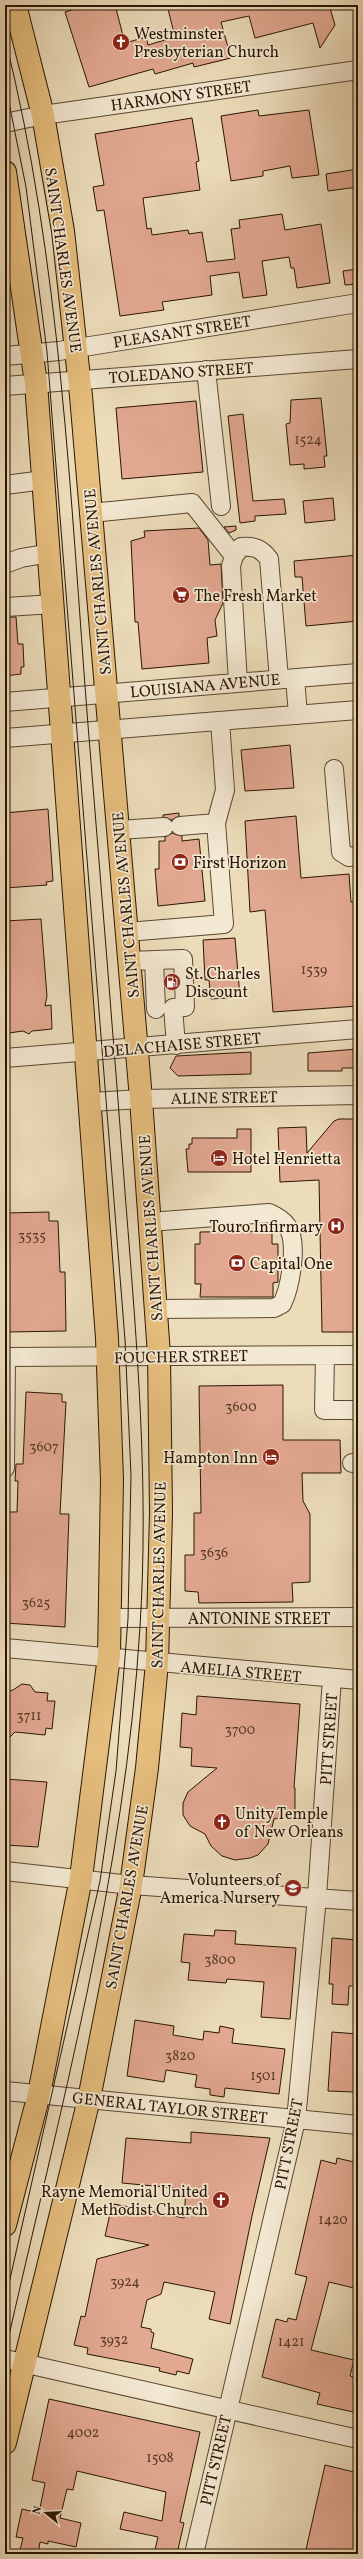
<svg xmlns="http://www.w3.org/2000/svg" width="363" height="2559" viewBox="0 0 363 2559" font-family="Vollkorn,serif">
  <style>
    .building { fill: #e2a890; stroke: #291503 }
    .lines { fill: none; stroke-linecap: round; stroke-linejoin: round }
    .minor-casing { stroke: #5a4731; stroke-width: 20 }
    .major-casing { stroke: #291503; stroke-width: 24 }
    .minor { stroke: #f3e8d2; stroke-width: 18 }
    .major { stroke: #e6be7d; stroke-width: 22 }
    .tram { stroke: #291503; stroke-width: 1 }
    .labels { text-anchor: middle; stroke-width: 3.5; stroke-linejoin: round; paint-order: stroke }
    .number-label { font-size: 14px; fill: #573a26 }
    .poi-label { font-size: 16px; fill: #291503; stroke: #f3e8d2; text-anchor: start }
    .street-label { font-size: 16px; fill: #291503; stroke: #f3e8d2 }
  </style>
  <rect width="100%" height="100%" fill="#ecdcba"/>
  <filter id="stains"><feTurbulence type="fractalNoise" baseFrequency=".005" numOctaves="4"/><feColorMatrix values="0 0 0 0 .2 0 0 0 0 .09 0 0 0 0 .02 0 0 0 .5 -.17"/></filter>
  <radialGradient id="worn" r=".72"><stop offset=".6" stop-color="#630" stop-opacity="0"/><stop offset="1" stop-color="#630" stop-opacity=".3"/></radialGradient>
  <path class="building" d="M88,5H115L125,43L146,37L148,45L175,37L167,5H329L335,25L320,48L313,23L255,38L249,16L221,22L231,58L194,67L193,63L155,74L153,69L89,87L65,12Z
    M258,110L259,116L309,110L319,175L292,178L290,166L263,171V176L231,181L221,116Z
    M192,118L199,161L196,162L200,190L143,198L147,229L151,228L152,235L188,230L189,234L202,232L207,262L235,259L231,229L240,228L239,220L282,214L285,230L321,224L330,283L297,288L294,268H291L289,257L262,261L267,295L243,298L239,272L210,276L212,295L162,302L164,310L120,316L104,210L97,211L93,187L104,185L95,134Z
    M358,169V187L328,191L326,174Z
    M358,269V284L345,285L343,271Z
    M321,398L327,456H324L325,467L304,469V464L290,465L286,424L290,423L291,400Z
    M196,401L203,472L122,479L116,408Z
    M243,414L253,501L284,499L286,514L255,516V521L240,523L228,416Z
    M333,498L335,520L305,523L303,501Z
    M236,526V530L229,533L224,527Z
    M199,528L208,540L210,565L221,564L223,603L215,620L217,636L207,638L209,663L142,669L138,622H135L131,541L145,537L144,531Z
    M358,555V621L306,626L302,577H295L294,561Z
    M5,617H16L18,644H23L24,667H21V674L5,676Z
    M290,745L294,788L245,791L241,750Z
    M48,809L53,881L46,882L47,885L5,888V813Z
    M179,813V816L172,820L163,817V815Z
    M296,816L301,878L349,874L351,902H356L358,933V1006L273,1012L265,910L250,912L245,821Z
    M172,833L182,836V841L199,839L205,901L158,906L155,869H159V841H165V837Z
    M41,919L47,996L45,1006L51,1005L52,1029L32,1031L29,1034L23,1031L9,1033L8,1019L5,1020V921Z
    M235,938L240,997L211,999L209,980H205L203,940Z
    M358,1049V1068H342V1071H308V1053Z
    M251,1052V1074L178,1076L170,1068L176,1056Z
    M339,1119H358V1332H322L319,1180L280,1182L278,1128L306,1127L307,1153L334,1121Z
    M237,1129H251V1172H188L186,1149H189V1144H192V1138H237Z
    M49,1212V1221H58L60,1272H65L66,1331L7,1332L5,1213Z
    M272,1231V1244H278V1282L273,1283V1297H200L201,1284H195V1244H200V1232Z
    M283,1385V1440H340L341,1473H302L303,1501L310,1514V1582L292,1583L293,1602L199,1603L198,1592L185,1591V1555H194V1513H201L199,1386Z
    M26,1392L62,1394V1402H66L60,1514H69L65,1627L5,1623V1512H17L18,1481H15L16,1464H23Z
    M22,1684L30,1685L35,1692L48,1693L47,1701H55L52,1729L46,1728L45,1735L15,1732L5,1742V1692L13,1690Z
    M197,1696L300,1704L294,1788H295V1814L274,1819L268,1844L258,1855L250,1858L235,1860L222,1856L211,1846L205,1834L190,1826L183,1815V1803L188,1792L217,1768L191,1766L192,1748L180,1747L182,1713L196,1715Z
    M5,1779L47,1782L38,1847L5,1845Z
    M215,1930L236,1931L235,1944L296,1948L290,2019L261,2017L264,1982L227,1979L226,1983L188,1980L190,1963L181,1962L184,1934L214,1936Z
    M332,1938L357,1940L358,1986H349L348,2005L332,2004L333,1984H329Z
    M135,2020L174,2026L173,2035L203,2040L204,2031L219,2033L220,2026L234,2029L232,2043L285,2049L279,2094L225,2088L224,2097L210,2095V2089L195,2087L197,2075L166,2070L164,2082L127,2076Z
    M332,2032L358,2034V2088H354V2092L328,2091Z
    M191,2132L270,2138L252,2216L230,2324L209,2319L215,2292L164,2282L161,2294L147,2300L141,2327L151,2329V2332L154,2333L151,2348L193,2359L189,2374L177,2371L176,2375L159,2371L160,2368L87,2354L88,2348L74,2345L81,2316L85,2317L97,2259L149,2245L105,2236L111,2209L113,2210L114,2204L184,2218L186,2189L122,2183L126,2138L191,2143Z
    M337,2158L358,2163V2289L329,2282L311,2350L354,2360L350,2376L358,2378V2413L317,2404L320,2393L262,2377L276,2319L287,2322L288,2318L296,2320L307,2277L295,2274L321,2160L336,2164Z
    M49,2399L200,2432L180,2522L184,2523L177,2554H154L158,2537L120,2529L124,2512L162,2521L166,2492L77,2471L73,2490L67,2489L60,2518L81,2523L76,2547L48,2541V2544L40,2542L38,2554H19L23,2538L16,2537L22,2509L39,2513L45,2483L32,2480Z
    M325,2465L358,2473V2554H305Z"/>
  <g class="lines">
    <defs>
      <path id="minor" d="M5,123L43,115L358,70
        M5,356L59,351L358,303
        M206,370L221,506
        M5,386L358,359
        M5,485L44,480
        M91,513L192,503L234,556
        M5,564L21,558L50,553
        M6,607L54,604
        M295,678L298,715
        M238,682L231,566L234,556L241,547C254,546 261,548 269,559L279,679
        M5,702L358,673
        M5,738L358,710
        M334,769L341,852L349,857L358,856
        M216,823L225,790L220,721
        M119,830L164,827
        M127,932L224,924L216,823L180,826
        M154,960L156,1009
        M129,961L183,959L185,1007L173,1008L176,1045
        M5,1058L358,1029
        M91,1102L141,1099L358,1095
        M149,1222L269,1213C276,1216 283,1220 287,1226C299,1242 290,1288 282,1304L274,1308L155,1309
        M325,1355L324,1410H358
        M5,1357L358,1355
        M352,1463H358
        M5,1468L6,1357
        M111,1618L358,1617
        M5,1648L358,1680
        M5,1871L131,1885L358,1901
        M5,2091L358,2125
        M5,2359L358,2439
        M194,2554L296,2120L317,1897L332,1678"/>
      <path id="major" d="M5,172L36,383L107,1338L112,1480L109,1656L81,1878L39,2094L5,2225
        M5,2443L89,2099L131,1885L147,1768L157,1663L161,1513L159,1355L141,1099L81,396L63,231L43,115L15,5"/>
    </defs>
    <use href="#minor" class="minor-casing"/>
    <use href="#major" class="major-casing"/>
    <use href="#minor" class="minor"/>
    <use href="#major" class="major"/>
    <path class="tram" d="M5,38C61,263 70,495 88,725C101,885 114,1045 126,1205C137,1345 149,1486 140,1627C125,1873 59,2113 5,2353
      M5,83L26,187L47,352L125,1340L131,1475L128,1619L116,1771L100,1881L5,2301"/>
  </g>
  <defs>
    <symbol id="church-disc" viewBox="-11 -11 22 22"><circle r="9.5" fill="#8f2418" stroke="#f3e8d2"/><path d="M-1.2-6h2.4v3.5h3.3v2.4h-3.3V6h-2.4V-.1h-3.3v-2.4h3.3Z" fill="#fff"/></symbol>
    <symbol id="supermarket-disc" viewBox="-11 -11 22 22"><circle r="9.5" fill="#8f2418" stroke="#f3e8d2"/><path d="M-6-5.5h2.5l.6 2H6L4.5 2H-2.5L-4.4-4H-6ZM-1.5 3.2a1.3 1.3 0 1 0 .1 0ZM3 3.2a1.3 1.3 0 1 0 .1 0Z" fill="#fff"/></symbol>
    <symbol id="bank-disc" viewBox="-11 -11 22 22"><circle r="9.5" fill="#8f2418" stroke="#f3e8d2"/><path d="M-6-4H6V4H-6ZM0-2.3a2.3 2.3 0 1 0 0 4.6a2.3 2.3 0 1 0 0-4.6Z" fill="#fff"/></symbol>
    <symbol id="fuel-disc" viewBox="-11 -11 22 22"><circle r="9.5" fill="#8f2418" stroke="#f3e8d2"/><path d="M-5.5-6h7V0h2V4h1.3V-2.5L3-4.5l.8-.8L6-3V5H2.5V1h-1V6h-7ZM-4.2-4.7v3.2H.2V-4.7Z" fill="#fff"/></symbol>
    <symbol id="hotel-disc" viewBox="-11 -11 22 22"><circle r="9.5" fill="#8f2418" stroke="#f3e8d2"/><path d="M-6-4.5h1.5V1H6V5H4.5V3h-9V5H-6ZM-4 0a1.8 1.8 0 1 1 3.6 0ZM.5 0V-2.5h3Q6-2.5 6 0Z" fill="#fff"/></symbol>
    <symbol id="hospital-disc" viewBox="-11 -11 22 22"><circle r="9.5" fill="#8f2418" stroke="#f3e8d2"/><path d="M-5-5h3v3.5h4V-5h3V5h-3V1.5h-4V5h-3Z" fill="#fff"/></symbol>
    <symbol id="school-disc" viewBox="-11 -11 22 22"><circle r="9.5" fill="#8f2418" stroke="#f3e8d2"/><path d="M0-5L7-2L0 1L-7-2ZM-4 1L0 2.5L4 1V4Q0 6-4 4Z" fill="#fff"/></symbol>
  </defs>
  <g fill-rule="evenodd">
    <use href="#church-disc" x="111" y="32" width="20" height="20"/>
    <use href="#supermarket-disc" x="171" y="585" width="20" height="20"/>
    <use href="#bank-disc" x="170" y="852" width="20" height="20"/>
    <use href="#fuel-disc" x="162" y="972" width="20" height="20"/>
    <use href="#hotel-disc" x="209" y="1148" width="20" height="20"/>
    <use href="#hospital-disc" x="326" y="1216" width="20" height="20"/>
    <use href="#bank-disc" x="227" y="1253" width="20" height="20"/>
    <use href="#hotel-disc" x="261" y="1447" width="20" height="20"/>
    <use href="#church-disc" x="212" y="1812" width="20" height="20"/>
    <use href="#school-disc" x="283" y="1878" width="20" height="20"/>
    <use href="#church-disc" x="211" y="2190" width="20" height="20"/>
  </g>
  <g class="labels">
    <g class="number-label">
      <text x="308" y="444">1524</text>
      <text x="314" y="974">1539</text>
      <text x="32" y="1240">3535</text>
      <text x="241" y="1411">3600</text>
      <text x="44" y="1451">3607</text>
      <text x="214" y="1557">3636</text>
      <text x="36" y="1607">3625</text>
      <text x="29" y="1720">3711</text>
      <text x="240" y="1734">3700</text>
      <text x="220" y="1964">3800</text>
      <text x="180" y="2060">3820</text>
      <text x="263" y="2080">1501</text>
      <text x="333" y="2224">1420</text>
      <text x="125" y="2286">3924</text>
      <text x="114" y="2344">3932</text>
      <text x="291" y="2346">1421</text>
      <text x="83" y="2437">4002</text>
      <text x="160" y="2462">1508</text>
    </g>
    <g class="poi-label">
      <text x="134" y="39">Westminster<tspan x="134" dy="18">Presbyterian Church</tspan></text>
      <text x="194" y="601">The Fresh Market</text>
      <text x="193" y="868">First Horizon</text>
      <text x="185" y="979">St. Charles<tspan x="185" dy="18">Discount</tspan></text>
      <text x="232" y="1164">Hotel Henrietta</text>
      <text x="323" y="1232" text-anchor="end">Touro Infirmary</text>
      <text x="250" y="1269">Capital One</text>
      <text x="258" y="1463" text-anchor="end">Hampton Inn</text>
      <text x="235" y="1819">Unity Temple<tspan x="235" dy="18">of New Orleans</tspan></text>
      <text x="280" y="1885" text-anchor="end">Volunteers of<tspan x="280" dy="18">America Nursery</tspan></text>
      <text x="208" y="2197" text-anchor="end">Rayne Memorial United<tspan x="208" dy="18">Methodist Church</tspan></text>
    </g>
    <g class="street-label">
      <text transform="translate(181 95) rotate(-8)" y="6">HARMONY STREET</text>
      <text transform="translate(64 260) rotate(82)" y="6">SAINT CHARLES AVENUE</text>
      <text transform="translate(182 331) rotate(-9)" y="6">PLEASANT STREET</text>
      <text transform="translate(181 372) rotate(-4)" y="6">TOLEDANO STREET</text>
      <text transform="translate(97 582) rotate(-95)" y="6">SAINT CHARLES AVENUE</text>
      <text transform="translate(205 685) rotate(-5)" y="6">LOUISIANA AVENUE</text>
      <text transform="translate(125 905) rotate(-95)" y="6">SAINT CHARLES AVENUE</text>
      <text transform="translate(182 1044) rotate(-5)" y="6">DELACHAISE STREET</text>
      <text transform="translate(224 1097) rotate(-1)" y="6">ALINE STREET</text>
      <text transform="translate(150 1228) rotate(-94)" y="6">SAINT CHARLES AVENUE</text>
      <text transform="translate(181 1356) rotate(-1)" y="6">FOUCHER STREET</text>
      <text transform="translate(158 1575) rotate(-89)" y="6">SAINT CHARLES AVENUE</text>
      <text x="259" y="1624">ANTONINE STREET</text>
      <text transform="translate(241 1671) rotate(5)" y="6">AMELIA STREET</text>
      <text transform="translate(328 1739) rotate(-86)" y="6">PITT STREET</text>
      <text transform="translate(126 1897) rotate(-80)" y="6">SAINT CHARLES AVENUE</text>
      <text transform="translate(170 2107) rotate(6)" y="6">GENERAL TAYLOR STREET</text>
      <text transform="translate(288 2144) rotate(-79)" y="6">PITT STREET</text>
      <text transform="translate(215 2460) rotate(-77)" y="6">PITT STREET</text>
    </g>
  </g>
  <rect width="363" height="2559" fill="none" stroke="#ecdcba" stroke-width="20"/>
  <rect x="6" y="6" width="351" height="2547" fill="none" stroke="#291503" stroke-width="2"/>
  <rect x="10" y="10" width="343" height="2539" fill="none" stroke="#291503"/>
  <g transform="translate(46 2513) rotate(288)" stroke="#f3e8d2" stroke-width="3" paint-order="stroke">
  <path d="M0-3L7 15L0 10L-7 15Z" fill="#291503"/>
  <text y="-6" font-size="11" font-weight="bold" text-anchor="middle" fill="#291503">N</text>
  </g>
  <rect width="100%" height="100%" filter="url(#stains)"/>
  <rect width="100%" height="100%" fill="url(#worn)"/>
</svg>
